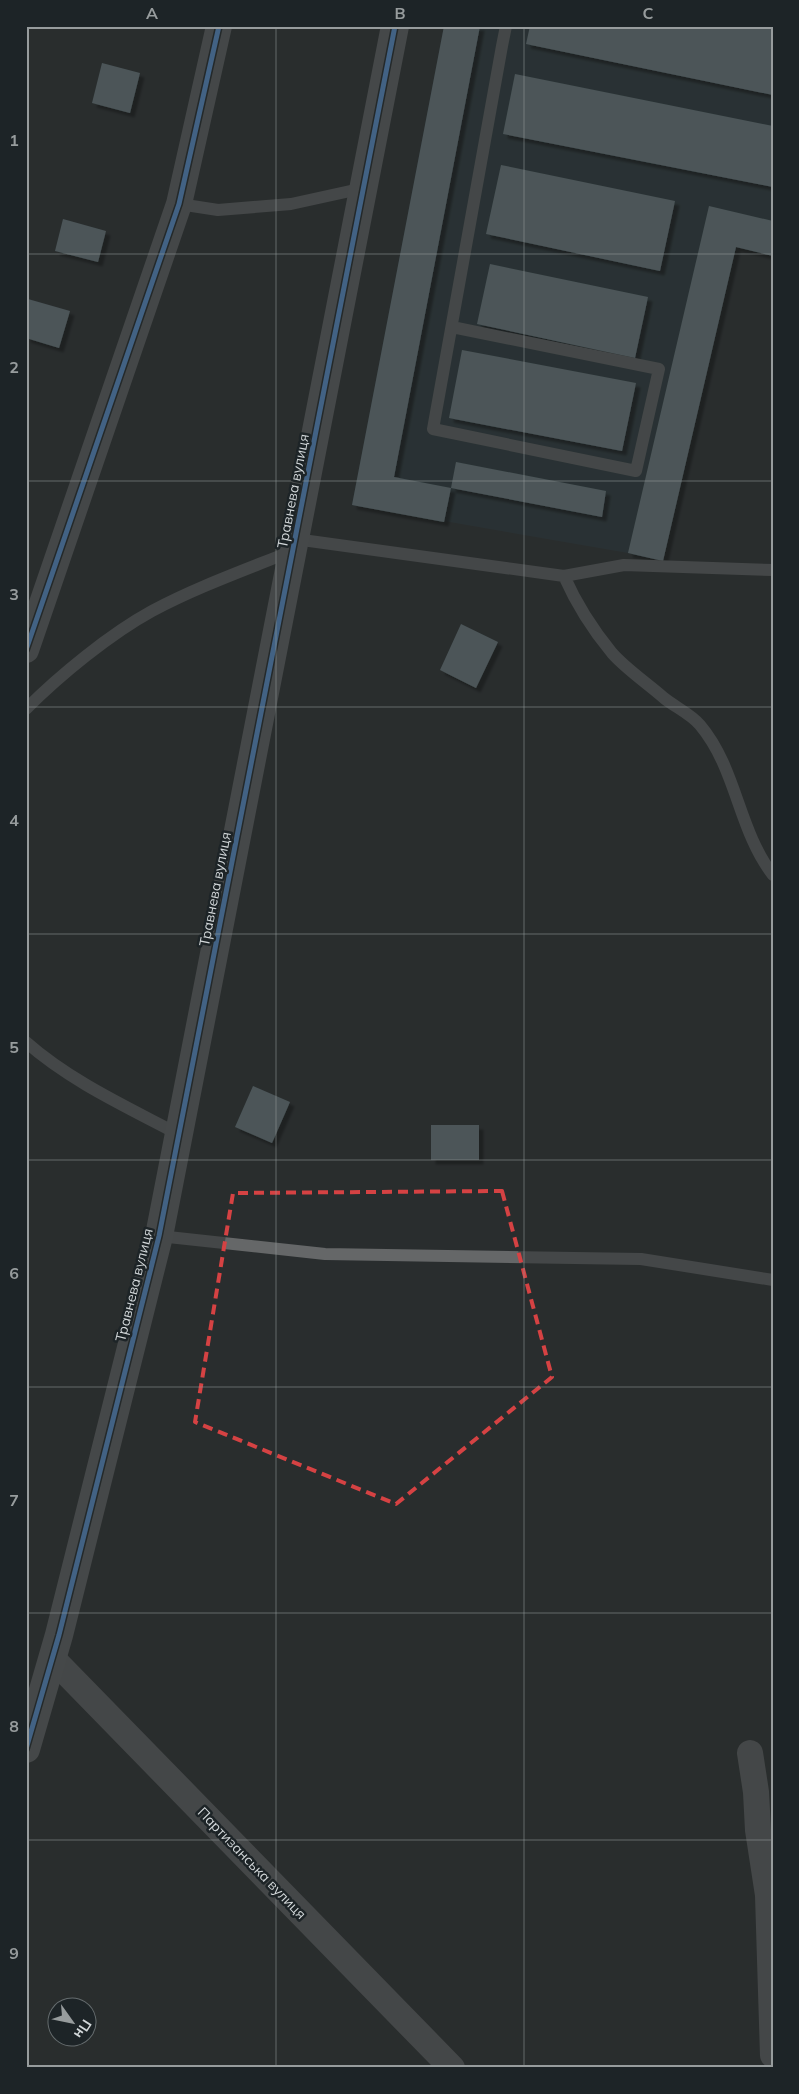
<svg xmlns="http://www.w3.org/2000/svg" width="799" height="2094" viewBox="0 0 799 2094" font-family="Mulish,sans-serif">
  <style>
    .built { fill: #29373c }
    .building { fill: #74868c; filter: url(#shadow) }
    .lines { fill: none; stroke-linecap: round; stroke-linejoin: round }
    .lane { stroke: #656768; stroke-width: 12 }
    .street { stroke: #656768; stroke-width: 26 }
    .secondary { stroke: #67696a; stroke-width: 28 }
    .cycleway-casing { stroke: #1d2427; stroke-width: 8 }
    .cycleway { stroke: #60a3ed; stroke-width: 5 }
    .marked { fill: none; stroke: #d54243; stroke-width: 4; stroke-dasharray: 10 6; stroke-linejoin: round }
    .grid { fill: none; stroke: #979c9d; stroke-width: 1; stroke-opacity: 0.55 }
    .labels { text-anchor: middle; stroke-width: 5; stroke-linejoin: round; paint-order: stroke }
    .street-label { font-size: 14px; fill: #d2d7d9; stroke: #1d2427 }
    .neatline { fill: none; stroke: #979c9d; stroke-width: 2 }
    .grid-label { font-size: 16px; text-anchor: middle; font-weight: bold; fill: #979c9d }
  </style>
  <defs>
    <filter id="shadow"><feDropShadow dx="4.5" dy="4.5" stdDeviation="1" flood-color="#0009"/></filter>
  </defs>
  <rect width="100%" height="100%" fill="#292d2e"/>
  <path class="built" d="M444,26H773V256L736,247L663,561L628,553L352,505Z"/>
  <path class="building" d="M444,26H480L394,477L451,488L456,462L606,491L602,517L451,488L444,522L352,505Z
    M530,26H764L773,28V95L526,44Z
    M102,63L140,73L130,113L92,103Z
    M515,74L773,126V187L503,134Z
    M501,165L675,201L660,271L486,234Z
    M709,206L773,221V256L736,247L663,561L628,553Z
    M63,219L106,231L98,262L55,251Z
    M490,264L648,297L635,358L477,324Z
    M28,299L70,311L59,348L26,338Z
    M462,350L636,383L622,451L449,418Z
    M461,624L498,642L476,688L440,670Z
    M253,1086L290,1102L272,1143L235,1127Z
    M431,1125H479V1160H431Z"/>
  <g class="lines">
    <path class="lane" d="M179,204L218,210L291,204L364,188
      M452,327L659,369L636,471L433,429L502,46L506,26
      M295,539L564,576L624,565L773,570
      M564,576C576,603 593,630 612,653C626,669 647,683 664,698C675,707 691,714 700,725C737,769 738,830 773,875
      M26,709C60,675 110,634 152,611C197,587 245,570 292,551
      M26,1042C70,1081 127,1107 178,1134
      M159,1236L325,1254L641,1259L773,1280"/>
    <path class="street" d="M26,650L179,204L219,26
      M52,1658L452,2068
      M750,1753L756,1792L758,1830L768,1895L773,2055"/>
    <path class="secondary" d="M26,1749L59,1635L159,1236L395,26"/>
    <defs>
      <path id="cycleway" d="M26,650L179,204L219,26
        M26,1749L59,1635L159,1236L395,26"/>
    </defs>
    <use href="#cycleway" class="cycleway-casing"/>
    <use href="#cycleway" class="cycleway"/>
  </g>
  <path d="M0 0H799V2094H0ZM502,1191L552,1377L396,1504L195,1422L233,1193Z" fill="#292d2e" fill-opacity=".55" fill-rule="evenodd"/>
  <path class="marked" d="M502,1191L552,1377L396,1504L195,1422L233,1193Z"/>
  <path class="grid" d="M276,26V2068M524,26V2068M26,254H773M26,481H773M26,707H773M26,934H773M26,1160H773M26,1387H773M26,1613H773M26,1840H773"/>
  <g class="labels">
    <g class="street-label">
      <text transform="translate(293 491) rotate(-79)" y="5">Травнева вулиця</text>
      <text transform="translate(215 889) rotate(-79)" y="5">Травнева вулиця</text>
      <text transform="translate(134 1285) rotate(-76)" y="5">Травнева вулиця</text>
      <text transform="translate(252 1863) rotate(46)" y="5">Партизанська вулиця</text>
    </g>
  </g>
  <rect width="799" height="2094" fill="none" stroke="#1d2427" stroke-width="55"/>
  <g transform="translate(72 2022) rotate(123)"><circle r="24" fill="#1d2427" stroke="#656c6e"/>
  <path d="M0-4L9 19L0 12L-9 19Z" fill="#979c9d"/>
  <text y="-8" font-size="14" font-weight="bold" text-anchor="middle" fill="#d2d7d9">Пн</text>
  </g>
  <rect x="28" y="28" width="744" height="2038" class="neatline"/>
  <g class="grid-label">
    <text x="152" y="19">A</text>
    <text x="400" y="19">B</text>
    <text x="648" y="19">C</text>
    <text x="14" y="146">1</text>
    <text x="14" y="373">2</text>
    <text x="14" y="600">3</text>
    <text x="14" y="826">4</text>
    <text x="14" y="1053">5</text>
    <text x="14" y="1279">6</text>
    <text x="14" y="1506">7</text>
    <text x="14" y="1732">8</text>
    <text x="14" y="1959">9</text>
  </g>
</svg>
